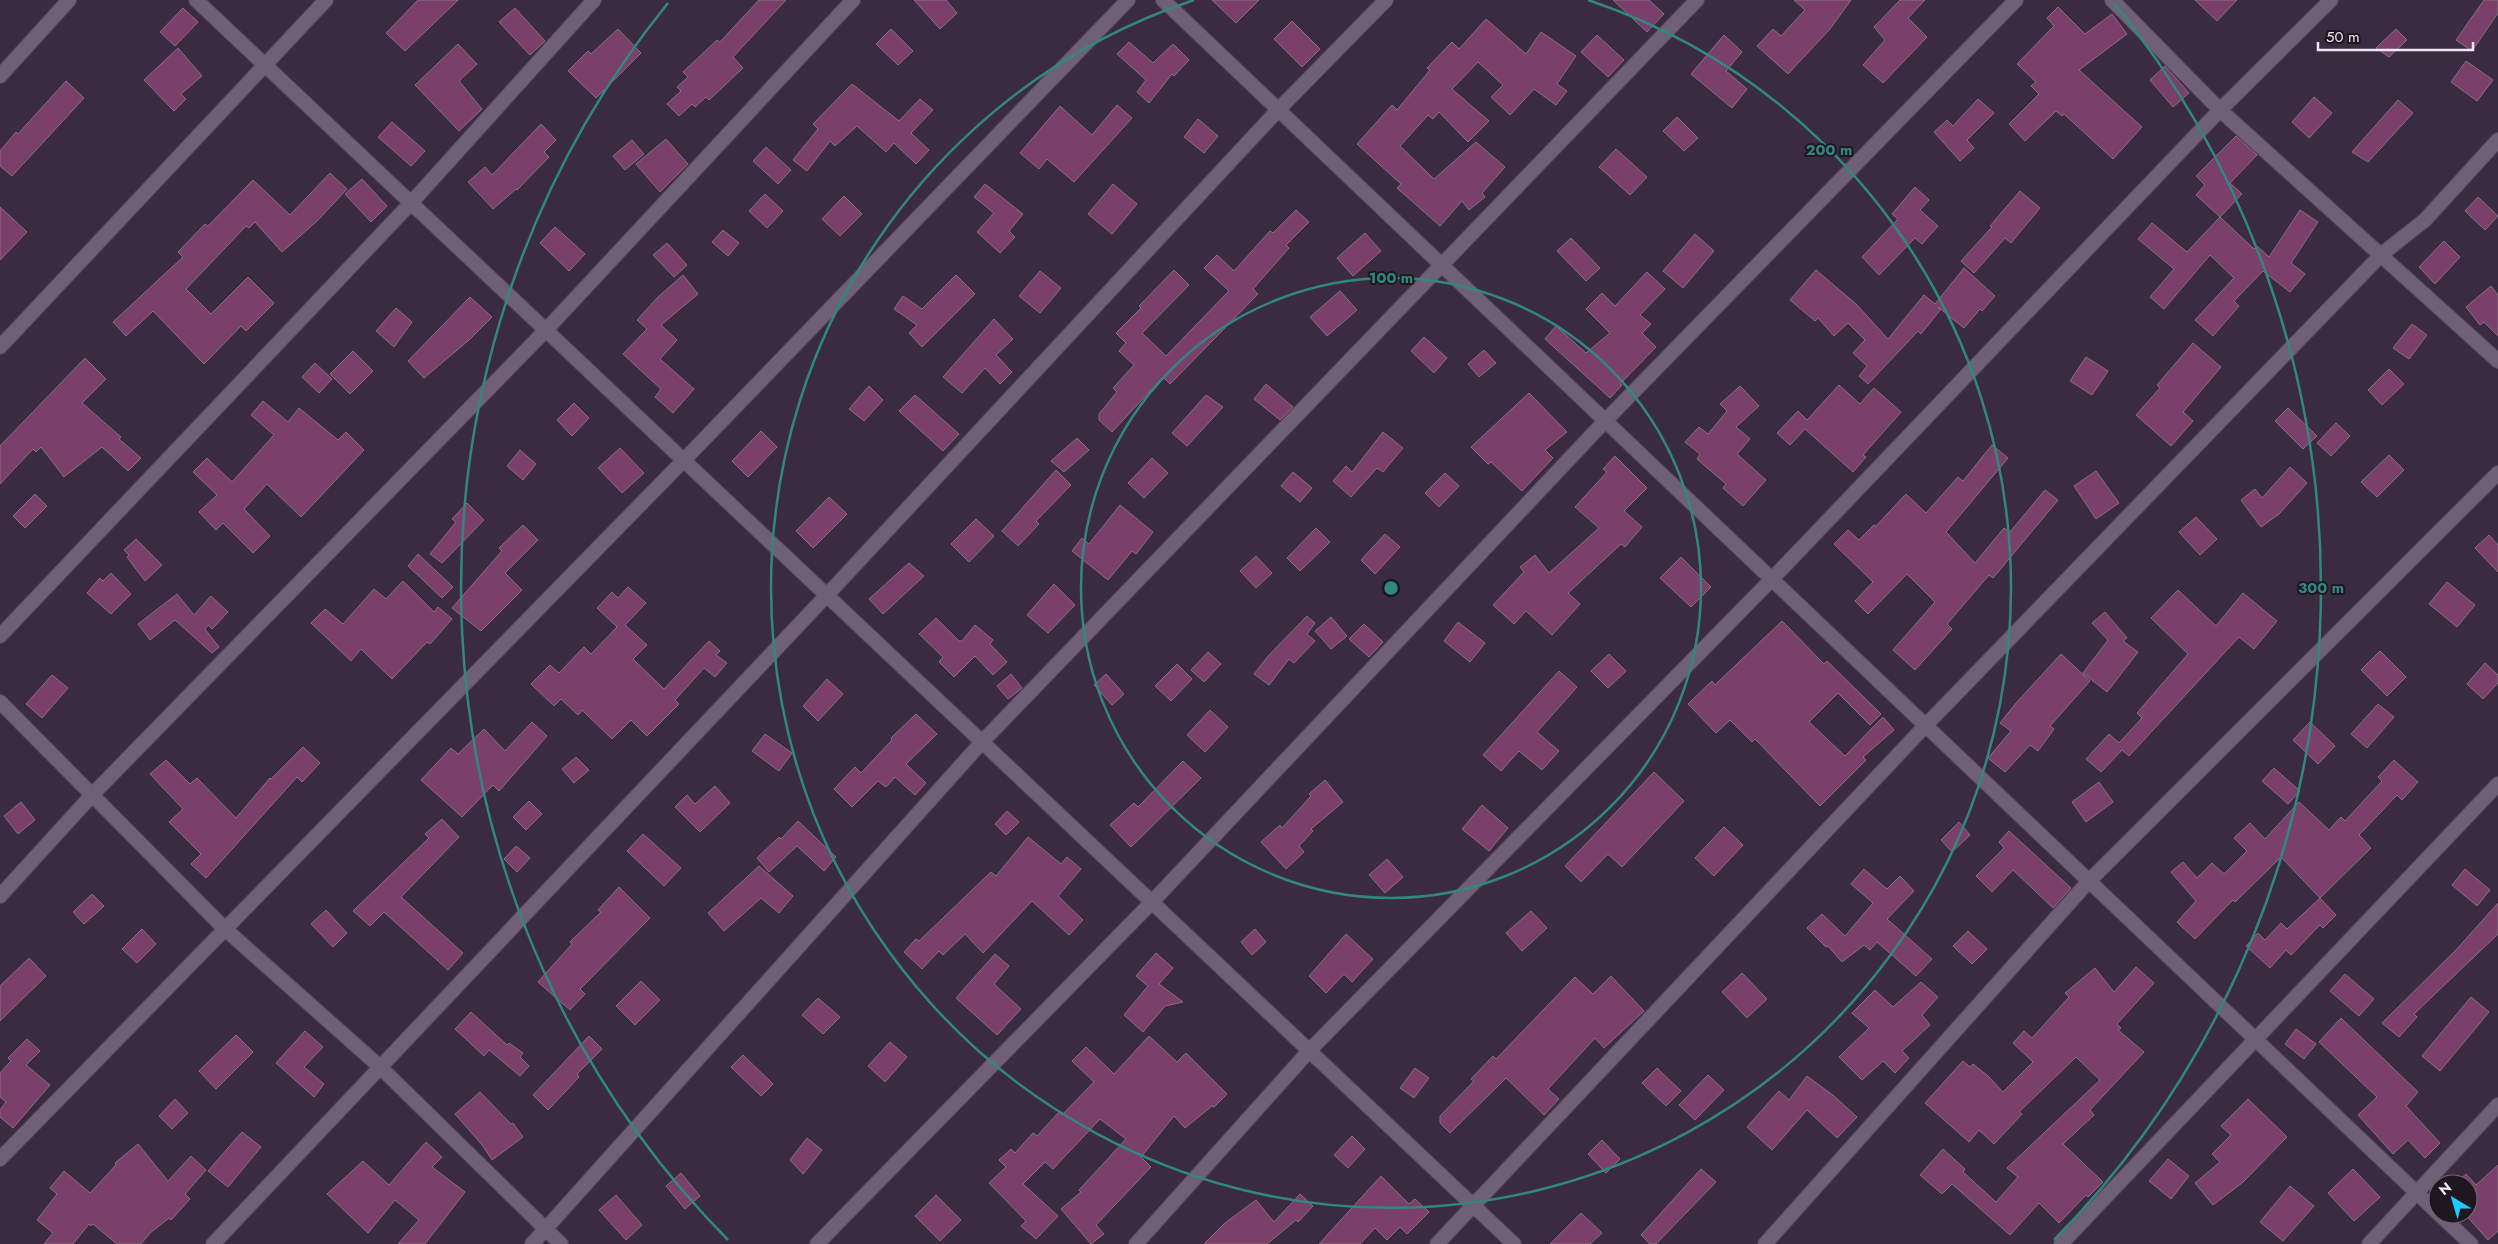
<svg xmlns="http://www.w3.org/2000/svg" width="2498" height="1244" viewBox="0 0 2498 1244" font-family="Jost,sans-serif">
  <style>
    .building { fill: #7a3f6a; stroke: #8a7081 }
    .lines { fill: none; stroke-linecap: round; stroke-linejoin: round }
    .minor-casing { stroke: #534657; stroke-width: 16 }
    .tertiary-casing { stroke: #534657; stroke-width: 16 }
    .minor { stroke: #706077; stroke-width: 14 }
    .tertiary { stroke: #706077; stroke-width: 14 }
    .ring { fill: none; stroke: #318782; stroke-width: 2.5 }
    .centre { fill: #318782; stroke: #1e1720; stroke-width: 2.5 }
    .ring-label { font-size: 15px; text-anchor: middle; font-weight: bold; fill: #318782; stroke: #1e1720; stroke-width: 4; stroke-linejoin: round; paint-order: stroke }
  </style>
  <rect width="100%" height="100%" fill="#3a2b40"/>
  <path class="building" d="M418,0H458L405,51L386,33Z
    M759,0H786L733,57L743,68L709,100L706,97L695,107L692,104L679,116L667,104L681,91L677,87L688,77L683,72L717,40L720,42Z
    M914,0H946L957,13L940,29Z
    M1212,0H1259L1236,23Z
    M1613,0H1649L1664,14L1647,32Z
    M1794,0H1851L1830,29L1788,74L1757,46L1773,29L1781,36L1805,10Z
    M1900,0H1925L1908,18L1927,37L1883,83L1863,65L1885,40L1874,27Z
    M2195,0H2237L2217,21Z
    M2484,0H2498V13L2472,51L2456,40Z
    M2058,7L2085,34L2112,14L2127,34L2079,70L2142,127L2113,159L2064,114L2062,116L2056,111L2025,141L2009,124L2039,94L2031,86L2036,82L2017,64L2054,26L2047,18Z
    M183,8L198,22L175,46L160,32Z
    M515,8L545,41L530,55L499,22Z
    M1486,19L1526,54L1541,32L1576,56L1557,84L1567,91L1556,105L1534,89L1510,115L1491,97L1503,85L1478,62L1452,89L1489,121L1468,142L1439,112L1433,119L1428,115L1400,146L1434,179L1476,142L1505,167L1482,193L1485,197L1469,210L1462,201L1440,226L1397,188L1401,184L1357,144L1392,105L1397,110L1430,70L1427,68L1452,42L1459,49Z
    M1292,21L1320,49L1302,67L1274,39Z
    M618,29L641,53L596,98L568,71L588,51L591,54Z
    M891,29L913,51L898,65L876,44Z
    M2396,29L2407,40L2389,57L2376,48Z
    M1597,35L1624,60L1608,77L1581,52Z
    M1724,35L1742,52L1726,71L1747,89L1732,108L1691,74Z
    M1129,42L1153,63L1173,44L1189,60L1174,76L1172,74L1149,103L1137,92L1146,80L1117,54Z
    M458,44L477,64L459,81L482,109L459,131L415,85Z
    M178,48L202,76L181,94L186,99L174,111L144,80Z
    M2466,61L2493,80L2477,101L2451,82Z
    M2165,66L2189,93L2173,107L2150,80Z
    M66,81L84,98L12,176L0,166V151L16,132L18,134Z
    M852,84L899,121L920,99L933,110L911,133L929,150L916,164L894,143L886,152L857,126L835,146L830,141L807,171L793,160L818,129L813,124Z
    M2314,97L2332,113L2309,138L2292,122Z
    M1978,99L1994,113L1967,140L1974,148L1960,161L1934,132L1947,120L1953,126Z
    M2398,100L2413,113L2368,162L2352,152Z
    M1117,105L1132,118L1074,182L1047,159L1039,169L1020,153L1060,106L1092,135Z
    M1677,117L1698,138L1684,151L1663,131Z
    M1198,119L1218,136L1204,153L1184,137Z
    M392,122L425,151L411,166L378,137Z
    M541,124L556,140L544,152L549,157L517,190L516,189L493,209L468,182L485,167L492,175Z
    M2236,136L2257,155L2230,183L2242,194L2220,217L2196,195L2205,185L2196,176Z
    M666,139L688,164L660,192L636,164Z
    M632,140L644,154L625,170L613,156Z
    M766,147L791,170L778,184L753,161Z
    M1616,149L1647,177L1630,195L1599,167Z
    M330,173L347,189L317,221L282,252L255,222L249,228L246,226L186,289L211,314L248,277L274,303L246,331L241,326L204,364L153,311L126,336L113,322L183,257L178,252L205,224L208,226L253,180L290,215Z
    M362,179L387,206L371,222L345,194Z
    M985,184L1023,214L1009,231L1015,237L1000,253L977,232L994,213L974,197Z
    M1113,184L1137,204L1112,234L1088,214Z
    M1915,187L1929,200L1920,210L1938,226L1922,244L1915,238L1879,275L1862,257L1898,219L1892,214Z
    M2020,191L2040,208L2011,243L2005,238L1974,273L1961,261L1992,227L1990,226Z
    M765,194L783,211L767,228L749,211Z
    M844,196L862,214L840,236L822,219Z
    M2478,197L2498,216L2485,230L2465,211Z
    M0,207L27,232L0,260Z
    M1296,210L1309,222L1286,245L1289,248L1253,289L1258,294L1170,384L1163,377L1112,432L1099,420V414L1117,392L1113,388L1134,365L1119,351L1126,343L1116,333L1141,308L1139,306L1174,270L1189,285L1142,333L1166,356L1229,291L1204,268L1217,255L1234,271L1270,231L1273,233Z
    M2300,210L2318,222L2291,263L2305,274L2290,292L2263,271L2234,301L2239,306L2213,336L2195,320L2234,278L2210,255L2164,309L2150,297L2174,269L2138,239L2152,223L2187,252L2220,217L2254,249L2257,246L2269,257Z
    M555,227L585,254L569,271L540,243Z
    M723,230L739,243L728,256L712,242Z
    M1365,233L1381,251L1353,276L1337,258Z
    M1695,234L1714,251L1683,288L1663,271Z
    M1571,238L1600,268L1586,281L1557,251Z
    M2444,241L2460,257L2435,284L2419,267Z
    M667,243L687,265L674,277L653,255Z
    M1964,268L1995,296L1982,311L1980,309L1964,328L1938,307L1941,309L1921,334L1918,331L1868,384L1859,376L1867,366L1853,353L1865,340L1848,323L1834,336L1818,318L1815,321L1790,300L1816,270L1856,304L1888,339L1924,295L1935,304Z
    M1040,271L1061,288L1040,313L1019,296Z
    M1647,272L1665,289L1640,315L1651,324L1642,333L1656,347L1620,384L1622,385L1610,398L1545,339L1556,326L1586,353L1610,333L1586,309L1602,293L1615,306Z
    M683,275L698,294L661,325L677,340L660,359L694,389L673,413L655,397L661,389L623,354L647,329L637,320L658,297Z
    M956,275L975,294L922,347L909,333L917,325L894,309L903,296L922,309Z
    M2491,286L2498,295V336L2484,322L2480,325L2466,307Z
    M1340,291L1357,310L1327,336L1310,317Z
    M470,297L492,317L469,340L424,378L408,361Z
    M396,308L412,322L394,347L376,331Z
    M994,319L1013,339L996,355L1012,372L1000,384L985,368L962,393L943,377Z
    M2412,324L2427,335L2409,359L2393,348Z
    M1424,337L1447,358L1434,373L1411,351Z
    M2193,343L2221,367L2183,412L2193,421L2171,446L2136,415L2160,388L2157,385Z
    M1484,350L1496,363L1479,377L1468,364Z
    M353,351L373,371L350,394L330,374Z
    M2086,357L2108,371L2092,395L2070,381Z
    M85,358L106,379L82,403L121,437L119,439L141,458L128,471L102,447L64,477L41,447L36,452L33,449L0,484V446Z
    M315,363L332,379L319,393L302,377Z
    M2389,369L2404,384L2382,405L2368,390Z
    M1266,384L1293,407L1280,420L1254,399Z
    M1839,385L1860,404L1874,388L1901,412L1863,455L1866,457L1853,472L1805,429L1790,445L1777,433L1798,411L1807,420Z
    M869,386L883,400L864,421L849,409Z
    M1740,386L1759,406L1736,427L1750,439L1737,454L1766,480L1743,506L1723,488L1726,484L1697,459L1700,454L1685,442L1699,427L1708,434L1727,411L1720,404Z
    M1529,393L1567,432L1545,450L1553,458L1522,491L1491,462L1488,464L1471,447Z
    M915,395L959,434L943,451L899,411Z
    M1206,395L1223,407L1187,446L1172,433Z
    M263,401L288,422L299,408L338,440L346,432L364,450L301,517L267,484L244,509L270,536L253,553L223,523L216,530L199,512L217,495L193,472L207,458L232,482L274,435L251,415Z
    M574,403L589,418L572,436L557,420Z
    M2288,408L2317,436L2303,449L2275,421Z
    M2336,423L2350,436L2331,456L2317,443Z
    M761,431L777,447L748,477L732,461Z
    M1383,432L1403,448L1383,472L1377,468L1351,497L1333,481L1346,466L1352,472Z
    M1077,438L1089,450L1064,472L1051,461Z
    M1992,445L2008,458L1946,532L1975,563L2004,528L2010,532L2045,490L2058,500L1993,578L1989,575L1947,624L1952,629L1915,670L1893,650L1935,602L1907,574L1868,614L1855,601L1873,582L1834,544L1848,530L1859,540L1874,525L1876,526L1906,494L1926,513L1958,477L1963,481Z
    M620,448L644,473L622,493L598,468Z
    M520,450L536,464L523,480L507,466Z
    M2389,455L2404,470L2377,497L2361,482Z
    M1615,456L1647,488L1624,511L1642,527L1625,547L1621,544L1568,593L1580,604L1552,635L1526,611L1514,624L1493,605L1524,572L1520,567L1535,555L1549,573L1599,528L1575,507L1607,472L1603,469Z
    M1152,458L1168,473L1144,498L1128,483Z
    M2290,467L2307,483L2279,514L2261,527L2241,500L2255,489L2262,498Z
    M1056,470L1071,485L1036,521L1039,524L1018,546L1002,531Z
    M2096,471L2119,503L2096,519L2074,486Z
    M1293,472L1312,488L1300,502L1281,486Z
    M1445,473L1459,486L1439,507L1425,493Z
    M35,494L47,506L25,528L13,516Z
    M829,497L847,514L813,548L796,531Z
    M467,503L484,520L442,563L430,554L456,522L452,519Z
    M1120,505L1153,532L1136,554L1132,551L1108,580L1072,551L1082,538L1089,544Z
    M2196,517L2217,539L2200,555L2179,532Z
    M976,519L994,536L969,562L951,544Z
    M523,525L538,540L505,573L522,590L481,631L452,608L502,551L499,548Z
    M1316,528L1330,542L1300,571L1287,558Z
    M1385,534L1400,547L1375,574L1361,560Z
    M2489,535L2498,545V572L2475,548Z
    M136,539L162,565L145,581L127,557L129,555L124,550Z
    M418,554L453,587L442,598L408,566Z
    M1256,556L1272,573L1256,588L1240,571Z
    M1681,557L1711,587L1691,607L1660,578Z
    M909,563L924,576L883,614L869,599Z
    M111,573L131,594L111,614L87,593L100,578L103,581Z
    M403,581L434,612L438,607L452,619L430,644L427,642L392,679L361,649L351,661L311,623L325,609L343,624L374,589L386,599Z
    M2447,582L2475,605L2457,627L2429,604Z
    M1054,584L1075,605L1048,633L1027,615Z
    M628,587L646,603L625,625L647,645L633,659L664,689L709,641L720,651L716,655L727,663L715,677L704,668L675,700L679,704L647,736L631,720L612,739L582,710L578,715L561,699L554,706L531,684L550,665L559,673L584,647L591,654L617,627L597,608L612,592L618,598Z
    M2178,590L2216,626L2243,593L2277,621L2254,649L2239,637L2129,756L2122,750L2101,772L2086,759L2109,734L2119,743L2142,718L2137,713L2188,654L2151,618Z
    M177,594L194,615L211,596L228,612L212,629L208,625L205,629L219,647L212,653L175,620L150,640L138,624Z
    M2105,612L2127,638L2123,641L2138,652L2107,692L2083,673L2108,640L2092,623Z
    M1307,616L1315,623L1307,634L1315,641L1294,663L1289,659L1269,685L1254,674L1269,655Z
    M1331,617L1347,636L1331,649L1315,631Z
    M936,618L959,641H962L975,625L993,640L990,644L1007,662L993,675L975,656L954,677L939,662L943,657L919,634Z
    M1782,621L1824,664L1827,661L1881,714L1870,725L1838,693L1809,722L1845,756L1883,717L1894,730L1863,757L1866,760L1820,806L1755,739L1752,742L1730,720L1716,733L1688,704L1712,681L1715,685Z
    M1458,622L1485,643L1470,662L1444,641Z
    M1364,624L1383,642L1369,657L1349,639Z
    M2380,651L2406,677L2387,696L2361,670Z
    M1208,652L1221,664L1204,682L1191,670Z
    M1609,654L1626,671L1608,688L1591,671Z
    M2061,654L2090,681L2050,726L2054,729L2038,751L2030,745L2005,772L1988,758L2011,731L2000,723L2017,702Z
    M2485,663L2498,675V683L2483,699L2467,684Z
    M1177,664L1192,679L1171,701L1155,686Z
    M1559,671L1577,687L1537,732L1559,751L1542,770L1519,751L1501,771L1483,755Z
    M1011,674L1022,688L1008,699L997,686Z
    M1106,674L1124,694L1112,705L1094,685Z
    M52,675L68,688L42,718L26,704Z
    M827,679L843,694L818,721L803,706Z
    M2378,704L2394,717L2367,748L2351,734Z
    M1210,710L1228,727L1205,752L1187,735Z
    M916,714L937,734L906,764L926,783L915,795L895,777L886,787L878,781L852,807L834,789L855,767L861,773L892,740L891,738Z
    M532,722L547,736L499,791L493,785L462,817L421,780L451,748L458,754L484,729L505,751Z
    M2310,722L2335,746L2318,764L2293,740Z
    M765,734L792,753L779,771L752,751Z
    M303,747L320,763L302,782L297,777L206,878L191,864L201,854L169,822L183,809L150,774L166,760L190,784L197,778L236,818L270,778L271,779Z
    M576,757L589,770L574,783L562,769Z
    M2394,760L2418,782L2402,800L2397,795L2359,835L2371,848L2320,898L2281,857L2235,902L2233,900L2195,939L2177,922L2196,901L2171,872L2183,862L2197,878L2212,863L2224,874L2247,851L2234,838L2250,823L2265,839L2299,802L2329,830L2341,817L2345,821L2382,781L2378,777Z
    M1183,761L1201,778L1131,847L1110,825L1134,803L1138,807Z
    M2274,768L2300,791L2288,804L2262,781Z
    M1654,772L1684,801L1622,867L1608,854L1581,882L1565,866Z
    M1325,780L1343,802L1311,829L1313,831L1299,846L1304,852L1286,869L1261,842L1280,825L1282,828L1311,796L1309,794Z
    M2099,782L2113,802L2086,822L2072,802Z
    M715,786L730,803L700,832L675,807L687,795L695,804Z
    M529,801L542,814L526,830L513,817Z
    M21,802L35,820L18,834L4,816Z
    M1482,805L1508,828L1489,851L1462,829Z
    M1007,811L1019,822L1006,835L995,824Z
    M442,819L459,837L401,897L463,953L448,970L384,912L370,926L353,911L429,838L425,834Z
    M798,821L836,857L824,871L797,846L769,872L757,858L779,837L781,839Z
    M1959,822L1970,835L1952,852L1941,840Z
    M1724,827L1743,845L1714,876L1695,858Z
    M2009,831L2071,888L2053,908L2013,870L1992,892L1976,876L2004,848L1999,842Z
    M643,834L681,868L664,886L627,851Z
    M1028,837L1061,864L1067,857L1081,869L1058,896L1083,920L1069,935L1032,901L983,953L965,934L943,955L939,951L922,969L904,952L916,939L919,941L991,872L996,876Z
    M516,846L530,858L517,872L504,859Z
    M1387,859L1403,877L1385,893L1369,875Z
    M759,866L793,896L779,913L761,898L724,931L708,913Z
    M1864,869L1887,889L1900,876L1914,891L1887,919L1932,959L1916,976L1877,942L1870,950L1864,945L1842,962L1828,946L1826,947L1807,928L1822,914L1845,936L1873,903L1851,884Z
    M2465,869L2490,890L2477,906L2452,885Z
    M619,887L650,918L580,989L585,994L570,1010L538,982L572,944L570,942L601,912L598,910Z
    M92,894L104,906L84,924L73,912Z
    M2320,898L2336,915L2323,928L2320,925L2291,955L2286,950L2270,968L2246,946L2258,933L2265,940L2281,923L2287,929Z
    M2498,903V934L2414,1014L2417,1017L2399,1037L2382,1023L2456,950Z
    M326,910L347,933L333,947L311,924Z
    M1531,911L1547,928L1522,951L1506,933Z
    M142,929L156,944L137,963L122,949Z
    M1255,929L1266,942L1252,955L1241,942Z
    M1968,931L1987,949L1972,964L1953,946Z
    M1346,934L1373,959L1352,982L1344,974L1326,993L1309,976Z
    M1156,953L1173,968L1159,984L1183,1002L1165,1006L1143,1032L1124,1015L1148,986L1136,976Z
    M995,954L1009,966L994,984L1021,1009L997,1035L956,998Z
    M29,958L46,976L0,1021V986Z
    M2136,967L2154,983L2117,1024L2121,1028L2118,1030L2144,1052L2090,1110L2094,1115L2063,1144L2103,1182L2088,1197L2086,1195L2059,1223L2039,1203L2010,1235L1952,1184L1942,1194L1920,1175L1943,1149L1965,1169L1963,1172L1996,1202L2018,1177L2007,1168L2100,1080L2076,1057L2019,1112L2022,1114L1994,1144L1979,1130L1969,1142L1925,1103L1963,1061L1970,1067L1973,1064L1988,1076L2003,1092L2033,1062L2013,1043L2024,1031L2032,1038L2069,997L2065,993L2095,968L2114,992Z
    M1742,973L1767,999L1747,1018L1722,992Z
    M2345,974L2374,999L2359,1016L2330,991Z
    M1611,976L1644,1011L1604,1048L1595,1038L1548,1089L1559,1099L1544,1115L1506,1078L1450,1133L1440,1123V1116L1474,1081L1471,1079L1493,1056L1496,1059L1575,977L1593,994Z
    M641,981L660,1000L635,1025L616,1006Z
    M1921,982L1938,997L1922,1015L1930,1025L1902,1051L1909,1058L1895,1073L1883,1061L1862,1080L1839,1057L1869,1028L1852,1013L1875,990L1893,1007Z
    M2471,997L2489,1012L2440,1071L2422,1056Z
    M818,998L840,1017L823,1034L802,1015Z
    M471,1012L507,1045L509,1043L523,1053L520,1057L529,1066L520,1076L489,1050L484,1056L455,1029Z
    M2341,1018L2418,1092L2406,1106L2440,1143L2425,1158L2408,1140L2393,1154L2358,1115L2377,1097L2319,1042Z
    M2296,1029L2316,1044L2304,1059L2285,1044Z
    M305,1031L323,1047L304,1067L324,1084L314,1097L276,1063Z
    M236,1035L253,1052L216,1089L199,1071Z
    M589,1036L602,1049L577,1074L579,1077L548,1110L533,1095Z
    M1149,1036L1177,1062L1186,1053L1227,1094L1214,1107L1212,1106L1185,1128L1174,1116L1141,1157L1151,1167L1096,1225L1104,1234L1091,1244L1061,1209L1081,1192L1079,1190L1126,1139L1100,1119L1053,1169L1045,1162L1023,1184L1058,1216L1036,1239L1021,1226L1026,1221L989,1183L1006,1167L999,1160L1011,1149L1015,1153L1033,1133L1037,1136L1059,1112L1062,1115L1094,1082L1072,1061L1086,1047L1114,1074Z
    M27,1039L40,1051L26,1065L50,1085L13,1128L0,1117V1110L6,1102L0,1097V1073L11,1061L8,1058Z
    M890,1042L907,1057L885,1082L868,1066Z
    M743,1055L773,1084L761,1096L731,1067Z
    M1415,1068L1429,1078L1414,1098L1400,1088Z
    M1657,1068L1681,1091L1666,1106L1642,1083Z
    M1708,1075L1724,1090L1695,1120L1679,1105Z
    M1807,1076L1834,1096L1857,1117L1837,1138L1807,1110L1772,1150L1747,1127L1779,1091L1789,1100Z
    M480,1092L511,1124L513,1123L523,1137L492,1160L483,1146L455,1114Z
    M175,1099L188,1113L172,1129L159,1116Z
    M2248,1099L2287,1137L2242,1183L2213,1205L2195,1183L2220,1162L2212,1154L2231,1135L2221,1126Z
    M242,1132L261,1147L228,1187L208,1171Z
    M1352,1136L1365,1149L1348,1168L1334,1155Z
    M807,1138L822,1150L803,1174L790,1160Z
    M1602,1140L1620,1159L1606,1173L1588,1154Z
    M426,1142L442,1157L432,1167L465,1192L425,1244H398L419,1220L395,1200L368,1233L327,1194L363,1161L389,1185Z
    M138,1144L168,1181L191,1156L206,1170L185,1194L190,1199L171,1220L169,1218L150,1233L141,1244H117L93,1224L91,1226L89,1224L73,1244H44L53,1233L37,1220L57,1194L50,1188L64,1171L90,1193L116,1165L115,1163Z
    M2168,1159L2189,1176L2171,1199L2149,1181Z
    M2498,1165V1231L2488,1240L2465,1214H2468V1184H2454L2466,1174L2476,1185Z
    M1701,1169L1716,1182L1656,1244H1650L1641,1235Z
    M2353,1169L2380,1197L2354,1221L2328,1193Z
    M681,1173L700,1196L685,1209L666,1186Z
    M1381,1176L1409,1204L1415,1199L1429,1212L1407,1234L1400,1227L1387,1240L1375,1228L1360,1244H1319Z
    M2290,1186L2314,1206L2283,1241L2260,1222Z
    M1300,1194L1313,1206L1298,1222L1296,1220L1267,1244H1204L1225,1223L1256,1200L1274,1222Z
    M616,1195L642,1225L626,1240L599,1210Z
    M936,1195L961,1220L940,1241L915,1216Z
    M1581,1213L1602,1233L1590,1244H1550Z"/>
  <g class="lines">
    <defs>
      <path id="minor" d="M196,0L1514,1244
        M2112,0L2220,110L2498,361
        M0,76L69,0
        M0,347L326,0
        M0,636L411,203L594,0
        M0,702L225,929L379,1066L561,1244
        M0,896L93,794L546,330L853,0
        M0,1159L684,460L1128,0
        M213,1244L827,595L1278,110L1386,0
        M532,1244L982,742L1697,0
        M817,1244L1152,902L1605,421L2016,0
        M1136,1244L1309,1051L1772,579L2220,110L2331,0
        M1437,1244L1926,725L2382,254L2425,220L2498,140
        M1765,1244L2089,881L2498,473
        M2061,1244L2498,784
        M2369,1244L2498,1105"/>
      <path id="tertiary" d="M1163,0L2438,1213
        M2439,1214L2471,1244"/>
    </defs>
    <use href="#minor" class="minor-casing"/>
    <use href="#tertiary" class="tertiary-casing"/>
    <use href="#minor" class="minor"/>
    <use href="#tertiary" class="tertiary"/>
  </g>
  <g class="ring">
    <circle cx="1391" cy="588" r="310"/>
    <path d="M1588 0A620 620 0 1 1 1194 0"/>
    <path d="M728 1240A930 930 0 0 1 668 3M2114 3A930 930 0 0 1 2054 1240"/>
  </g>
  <circle cx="1391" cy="588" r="8" class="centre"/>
  <g class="ring-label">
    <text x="1829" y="155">200 m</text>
    <text x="1391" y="283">100 m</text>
    <text x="2321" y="593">300 m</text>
  </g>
  <g transform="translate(2453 1199) rotate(322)"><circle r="24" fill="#1e1720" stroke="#726a75"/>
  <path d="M0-4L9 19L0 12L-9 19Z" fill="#20c9fd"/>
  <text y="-8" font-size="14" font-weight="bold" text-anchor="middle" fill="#f1e7f4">N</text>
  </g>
  <path d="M2318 42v8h155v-8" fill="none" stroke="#f1e7f4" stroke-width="2.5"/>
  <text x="2326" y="42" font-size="15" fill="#f1e7f4" stroke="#1e1720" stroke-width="4" paint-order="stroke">50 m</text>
</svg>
